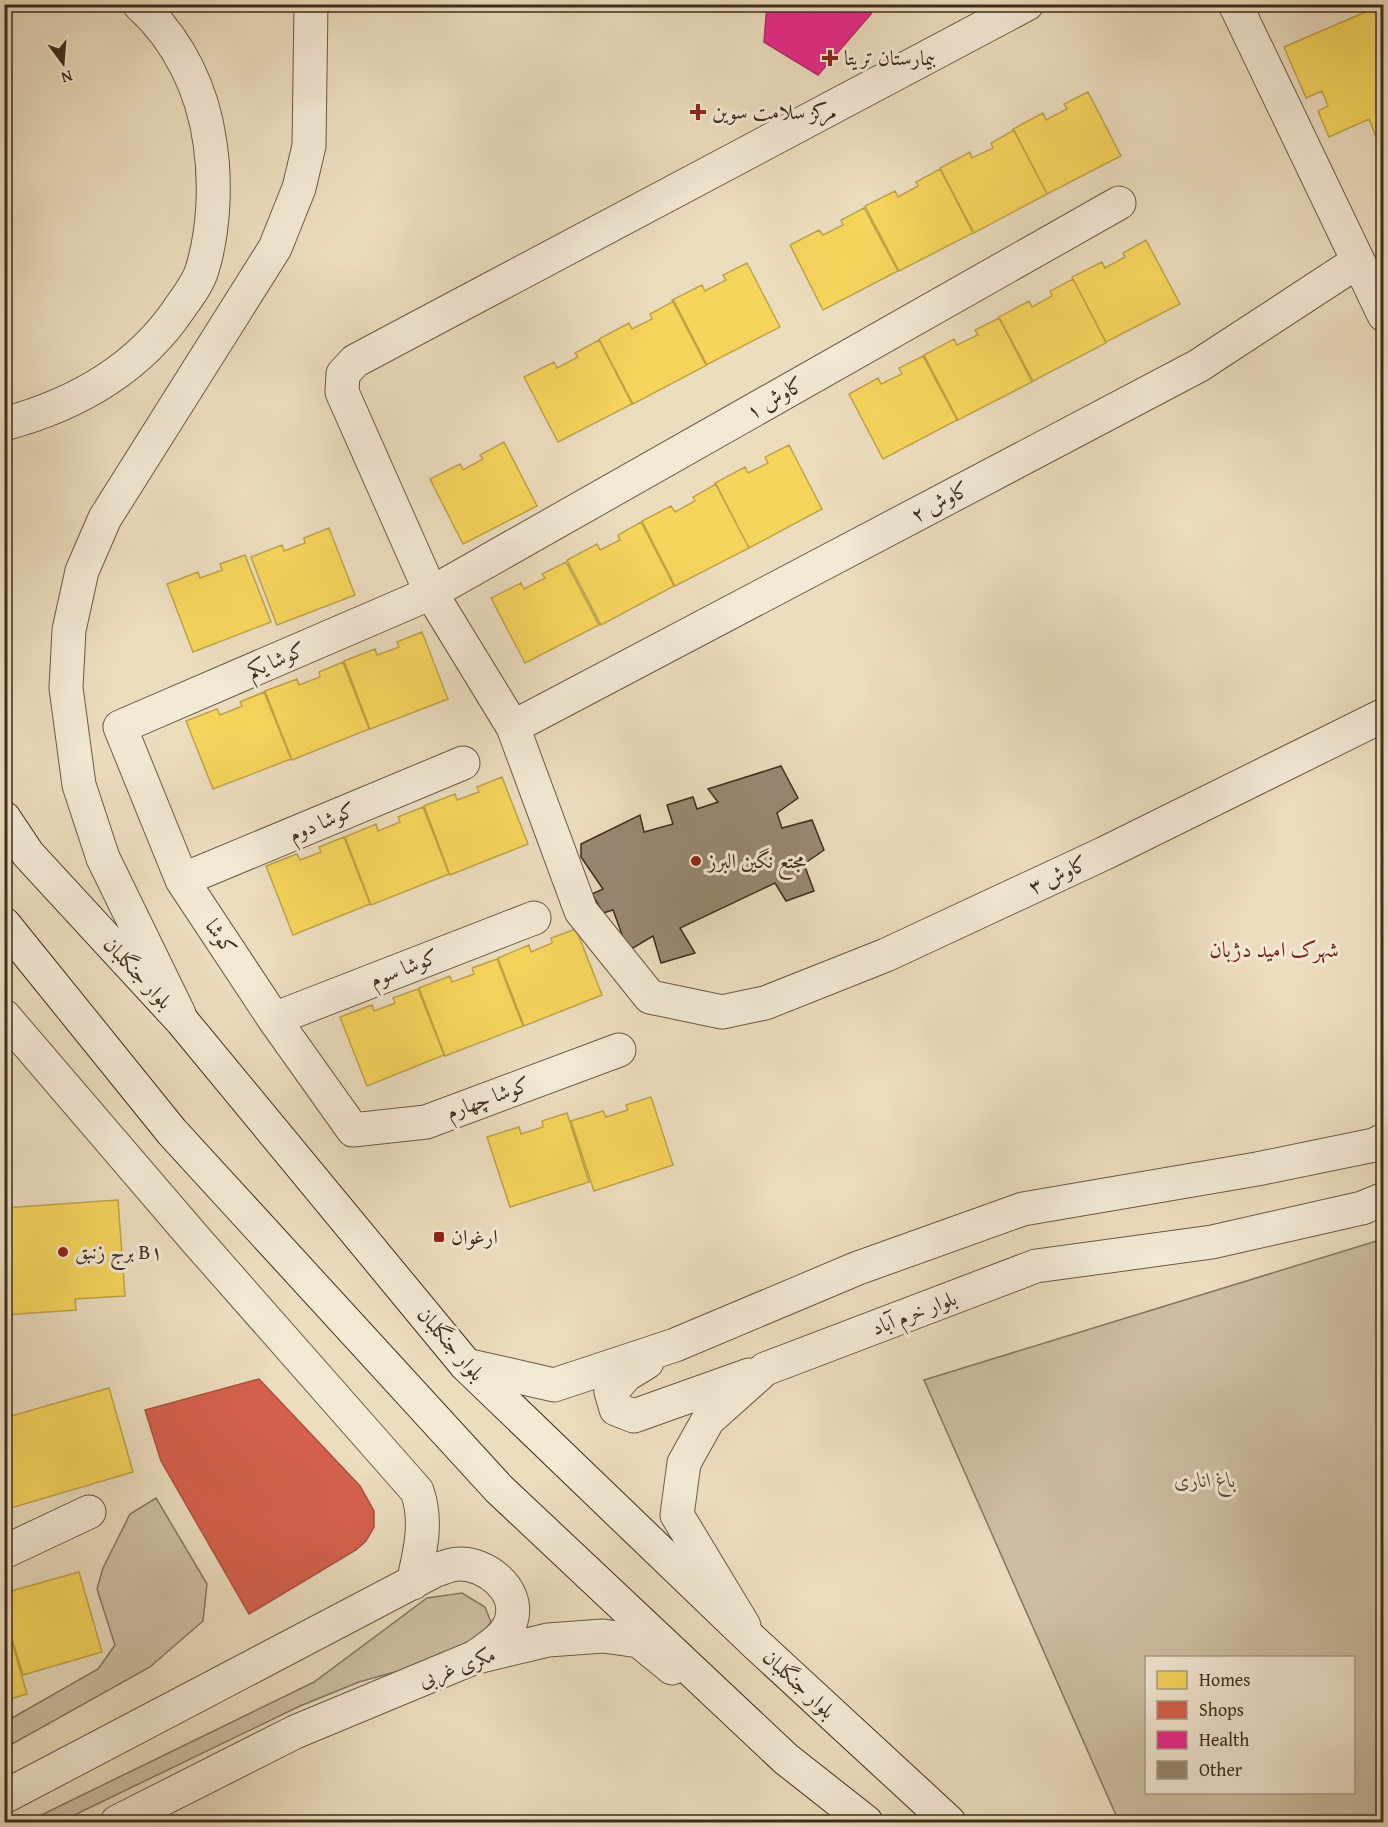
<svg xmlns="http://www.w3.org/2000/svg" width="1388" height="1827" viewBox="0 0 1388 1827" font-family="'Gentium Book Plus',Amiri,serif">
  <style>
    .green { fill: #cebfa4; stroke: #867661; stroke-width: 1.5; fill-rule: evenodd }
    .homes { fill: #f6d55c; stroke: #bfa349; stroke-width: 1.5 }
    .shops { fill: #d6604d; stroke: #a8513f; stroke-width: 1.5 }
    .health { fill: #e7298a; stroke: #b42a6a; stroke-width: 1.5 }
    .building { fill: #988972; stroke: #3e2d1e; stroke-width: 1.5 }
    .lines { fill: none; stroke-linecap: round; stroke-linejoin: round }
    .minor-casing { stroke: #6a5946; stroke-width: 35 }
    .tertiary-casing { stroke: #6a5946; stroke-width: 35 }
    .secondary-casing { stroke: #3e2d1e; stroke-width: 35 }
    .minor { stroke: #f3e9d5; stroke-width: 33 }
    .tertiary { stroke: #f3e9d5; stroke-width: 33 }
    .secondary { stroke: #f3e9d5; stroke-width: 33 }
    .poi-dot { fill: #8f2418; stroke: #f3e9d5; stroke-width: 2 }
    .labels { text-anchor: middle; stroke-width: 6; stroke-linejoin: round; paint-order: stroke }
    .poi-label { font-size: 21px; fill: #3e2d1e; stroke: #f3e9d5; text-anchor: start }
    .street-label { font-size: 21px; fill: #3e2d1e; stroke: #f3e9d5 }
    .park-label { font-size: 21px; font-style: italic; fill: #5b4a39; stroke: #f3e9d5 }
    .neighbourhood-label { font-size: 22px; fill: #7a1f14; stroke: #f3e9d5 }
  </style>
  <rect width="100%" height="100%" fill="#ecddbf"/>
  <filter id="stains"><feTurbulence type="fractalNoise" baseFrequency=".00333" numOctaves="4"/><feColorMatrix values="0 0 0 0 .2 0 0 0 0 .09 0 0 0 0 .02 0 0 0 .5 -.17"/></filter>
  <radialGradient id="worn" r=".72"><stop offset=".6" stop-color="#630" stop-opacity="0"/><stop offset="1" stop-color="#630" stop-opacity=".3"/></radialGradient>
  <path class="green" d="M1383,1239V1822H1119L924,1380ZM1146,1658H1354V1792H1146Z
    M156,1498L207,1584L203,1621L150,1667L5,1748V1722L98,1669L115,1645L97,1589L103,1568L130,1514Z
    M462,1593L485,1607L491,1622L475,1644L431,1662L359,1682L300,1706L60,1822H27L314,1682L427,1598Z"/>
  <path class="homes" d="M1384,4V134L1376,137L1369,119L1329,137L1318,111L1328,106L1322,91L1306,98L1284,47Z
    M1088,92L1121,156L1047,194L1013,129L1043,113L1046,120L1067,109L1064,104Z
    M1014,130L1047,194L974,233L940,168L970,152L972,158L993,148L991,143Z
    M940,169L973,233L899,271L865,206L895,191L898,197L918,186L916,182Z
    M864,208L898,271L823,310L790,245L819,230L823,235L843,225L841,220Z
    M1146,240L1180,304L1106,342L1072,277L1102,262L1105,268L1125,257L1123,253Z
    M747,263L780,327L706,365L672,300L702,285L705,291L726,280L723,275Z
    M1073,279L1106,343L1033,381L999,317L1029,301L1032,307L1052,296L1050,291Z
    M674,301L707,365L633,404L599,339L629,323L632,329L652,319L650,314Z
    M999,318L1032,382L958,420L924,355L954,339L957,345L978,335L975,330Z
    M599,340L632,404L558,442L524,377L554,362L557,368L578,357L575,353Z
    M923,356L957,420L883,459L849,394L878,378L881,384L902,374L899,368Z
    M504,442L537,506L463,544L430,479L460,464L463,470L483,459L480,455Z
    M789,445L822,509L749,548L715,483L745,467L748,473L768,463L765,457Z
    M716,484L749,548L675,586L642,521L671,506L675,512L695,501L693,497Z
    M641,522L674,586L601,625L567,560L597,544L600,550L620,540L618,535Z
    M329,528L355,595L277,625L251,557L282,545L284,551L305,543L304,538Z
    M245,555L271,622L193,652L167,584L198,572L200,578L222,570L220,564Z
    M566,562L599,625L525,663L491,598L521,583L524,589L545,578L542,574Z
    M422,632L448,699L370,729L344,661L375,649L377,655L399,647L397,642Z
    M343,662L369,729L292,760L265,691L297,679L299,685L320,677L319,672Z
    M264,692L291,759L213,789L186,721L217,709L220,715L242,706L240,702Z
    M502,777L528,844L450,875L424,806L455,794L457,800L479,792L477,787Z
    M423,807L449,874L371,905L345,837L376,824L378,831L400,822L398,817Z
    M344,837L370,904L293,935L266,866L297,854L300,860L321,852L319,847Z
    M576,929L602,995L524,1026L498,958L529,945L531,952L552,943L551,938Z
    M497,959L523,1026L445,1056L419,988L450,976L452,982L474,974L472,968Z
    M418,989L444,1055L367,1086L340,1017L372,1005L374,1011L395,1003L393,998Z
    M651,1097L673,1165L594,1191L571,1121L603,1111L606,1117L628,1110L626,1105Z
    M567,1113L589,1182L510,1207L487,1137L519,1127L521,1134L543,1127L542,1121Z
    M118,1200L125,1296L75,1299L76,1310L4,1315V1208Z
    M109,1388L133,1472L4,1510V1418Z
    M79,1572L102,1652L23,1675L4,1612V1593Z
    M4,1614L27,1694L4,1701Z"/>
  <path class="shops" d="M259,1379L360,1486L374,1511V1527L366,1541L356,1550L249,1614L161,1461L145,1410Z"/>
  <path class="health" d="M767,4H873L871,14L818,75L764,42Z"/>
  <path class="building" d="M781,766L798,798L777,813L782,828L812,820L824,850L804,864L814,891L786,901L775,883L680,928L695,953L661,963L653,936L628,951L613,910L603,913L592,894L603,889L581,857V844L640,815L644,832L673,824L667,805L693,797L697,809L718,802L708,789Z"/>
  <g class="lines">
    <defs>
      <path id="minor" d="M1027,4L355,361L343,374L342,392L431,593L513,727L581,911L650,997L722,1012L765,1003L886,955L1105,853L1384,715
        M1235,4L1384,315
        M513,727L1198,366L1357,262
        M182,880L463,763
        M274,1019L534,918
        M619,1050L426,1122L353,1130L274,1019L182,880L120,727L431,593L1119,203
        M4,1552L89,1512"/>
      <path id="tertiary" d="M4,424C75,405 137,371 179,309C187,297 198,284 202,270C214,231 216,183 210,143C203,91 179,40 139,4
        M179,1014L103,858L79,785L66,688L69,630L82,571L105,518L275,248L299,188L309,146L311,4
        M4,1016L196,1240L417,1491C428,1522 420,1552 413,1583
        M647,1362L626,1375L611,1392L616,1409L634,1416L749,1375
        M466,1365L554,1385L675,1345L858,1268L1023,1209L1257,1169L1374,1145L1384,1140
        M744,1626L677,1515L684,1463L708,1420L765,1369L1036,1266L1212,1242L1362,1208L1384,1199
        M4,1797L436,1570C443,1568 451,1564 459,1564C486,1563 518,1589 512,1617C509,1635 492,1645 478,1655
        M117,1822L295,1732L473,1658L548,1640L603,1636L639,1641L672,1668"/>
      <path id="secondary" d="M4,818L28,854L182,1021L466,1365L754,1642L949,1822
        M4,924L172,1132L499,1489L786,1759L866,1822"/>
    </defs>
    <use href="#minor" class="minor-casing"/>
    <use href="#tertiary" class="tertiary-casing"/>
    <use href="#secondary" class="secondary-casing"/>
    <use href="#minor" class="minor"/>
    <use href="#tertiary" class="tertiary"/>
    <use href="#secondary" class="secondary"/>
  </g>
  <g class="poi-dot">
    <path d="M827 49h6v6h6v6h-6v6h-6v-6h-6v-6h6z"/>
    <path d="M695 103h6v6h6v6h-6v6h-6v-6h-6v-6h6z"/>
    <circle cx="696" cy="861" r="6"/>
    <rect x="433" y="1231" width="12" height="12" rx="3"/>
    <circle cx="63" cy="1252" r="6"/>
  </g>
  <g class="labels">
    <g class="poi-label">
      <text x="844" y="65">بیمارستان تریتا</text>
      <text x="712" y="119">مرکز سلامت سوین</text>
      <text x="708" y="868">مجتع نگین البرز</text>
      <text x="451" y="1244">ارغوان</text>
      <text x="75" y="1259">برج زنبق B۱</text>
    </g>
    <g class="street-label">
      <text transform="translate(775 398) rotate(-30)" y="7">کاوش ۱</text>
      <text transform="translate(940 502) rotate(-28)" y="7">کاوش ۲</text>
      <text transform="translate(276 660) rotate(-23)" y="7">کوشا یکم</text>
      <text transform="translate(322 822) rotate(-23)" y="7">کوشا دوم</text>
      <text transform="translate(1058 875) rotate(-25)" y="7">کاوش ۳</text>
      <text transform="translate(221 937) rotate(56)" y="7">کوشا</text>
      <text transform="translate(404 968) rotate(-21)" y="7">کوشا سوم</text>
      <text transform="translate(138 973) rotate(47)" y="7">بلوار جنگلبان</text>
      <text transform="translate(488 1098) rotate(-20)" y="7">کوشا چهارم</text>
      <text transform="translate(914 1313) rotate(-21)" y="7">بلوار خرم آباد</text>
      <text transform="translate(451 1344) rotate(49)" y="7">بلوار جنگلبان</text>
      <text transform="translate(457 1667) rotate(-20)" y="7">مکری غربی</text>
      <text transform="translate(799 1684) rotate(43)" y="7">بلوار جنگلبان</text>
    </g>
    <g class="park-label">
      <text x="1205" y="1487">باغ اناری</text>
    </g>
    <g class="neighbourhood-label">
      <text x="1274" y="957">شهرک امید دژبان</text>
    </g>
  </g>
  <rect width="1388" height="1827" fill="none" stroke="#ecddbf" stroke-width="24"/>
  <rect x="6" y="6" width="1376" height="1815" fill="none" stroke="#3e2d1e" stroke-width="3"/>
  <rect x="12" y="12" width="1364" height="1803" fill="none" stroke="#3e2d1e" stroke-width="1.5"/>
  <rect x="1145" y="1656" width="210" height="138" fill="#f3e9d5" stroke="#ab9e8c" stroke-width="1.5"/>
  <rect x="1157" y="1671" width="30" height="18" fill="#f6d55c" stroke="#ab9e8c" stroke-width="1.5"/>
  <text x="1199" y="1686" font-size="18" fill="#3e2d1e">Homes</text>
  <rect x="1157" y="1701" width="30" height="18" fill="#d6604d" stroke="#ab9e8c" stroke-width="1.5"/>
  <text x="1199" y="1716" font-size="18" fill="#3e2d1e">Shops</text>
  <rect x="1157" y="1731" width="30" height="18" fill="#e7298a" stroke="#ab9e8c" stroke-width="1.5"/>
  <text x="1199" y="1746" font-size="18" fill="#3e2d1e">Health</text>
  <rect x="1157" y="1761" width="30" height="18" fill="#988972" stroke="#ab9e8c" stroke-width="1.5"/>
  <text x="1199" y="1776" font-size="18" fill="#3e2d1e">Other</text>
  <g transform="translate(63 63) rotate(164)" stroke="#f3e9d5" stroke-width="4.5" paint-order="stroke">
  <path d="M0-4.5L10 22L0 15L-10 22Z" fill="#3e2d1e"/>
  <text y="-9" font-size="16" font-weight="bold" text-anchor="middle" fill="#3e2d1e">N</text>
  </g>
  <rect width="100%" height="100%" filter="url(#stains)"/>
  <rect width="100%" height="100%" fill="url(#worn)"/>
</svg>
